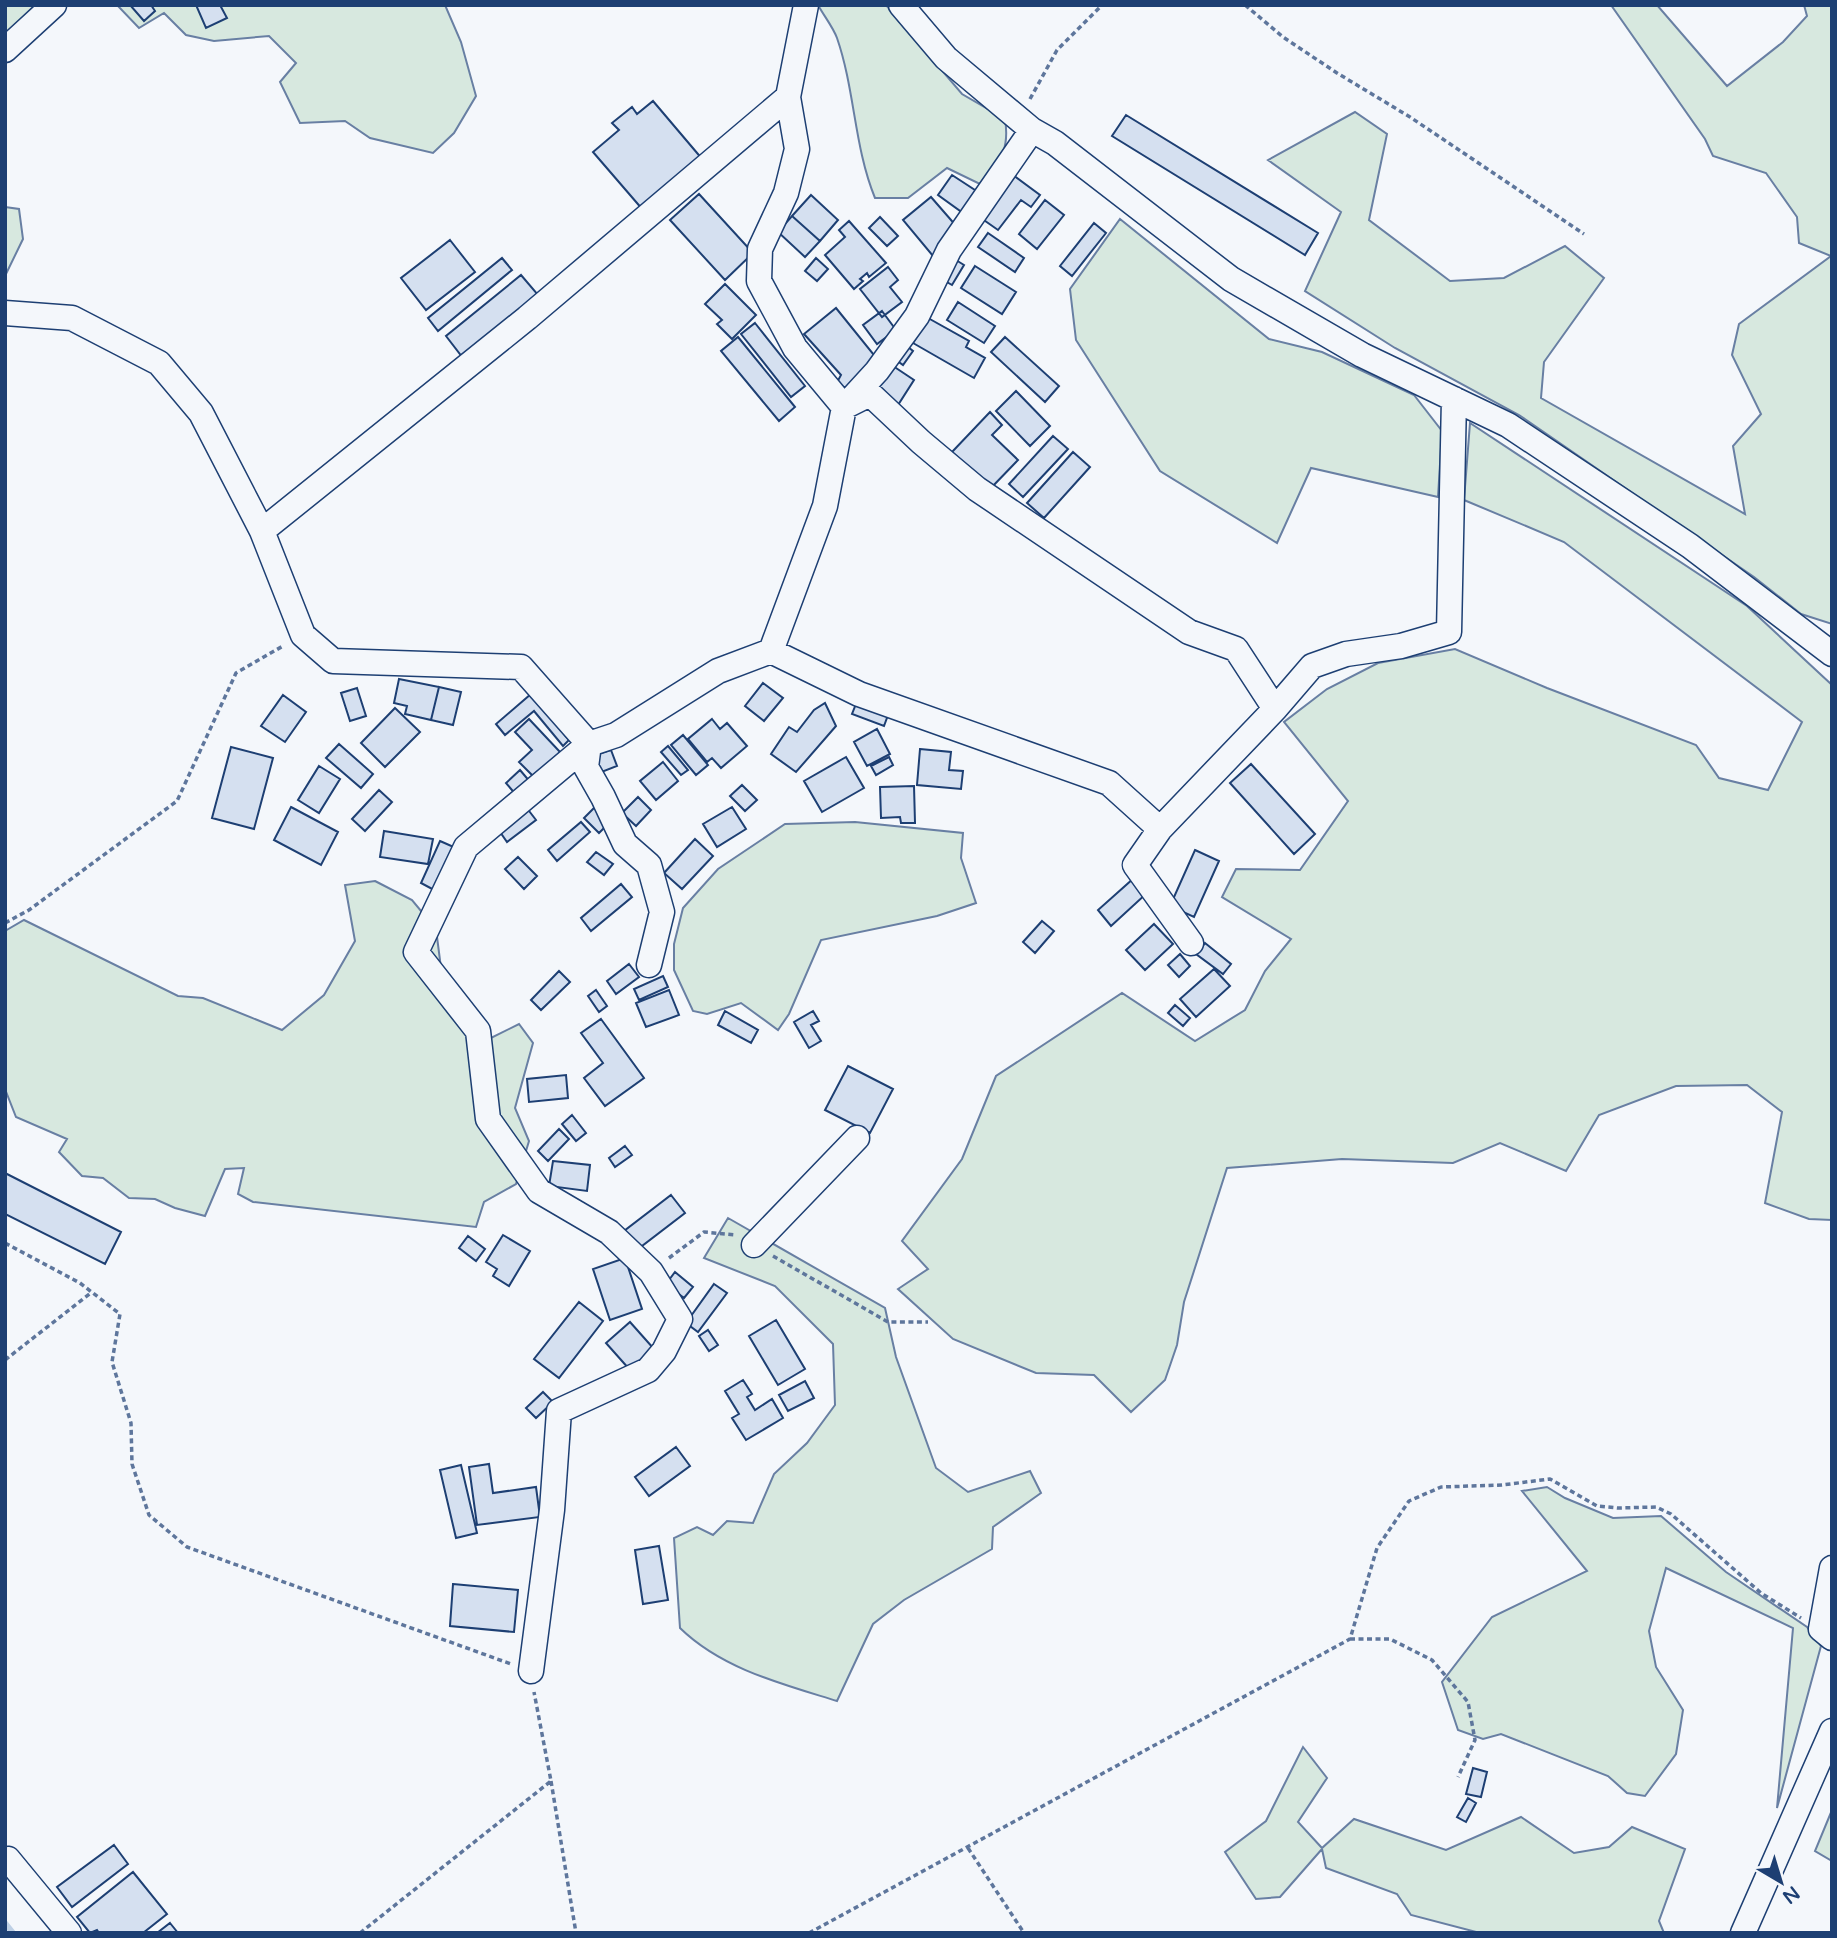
<svg xmlns="http://www.w3.org/2000/svg" width="1837" height="1938" viewBox="0 0 1837 1938" font-family="'Varela Round',sans-serif">
  <style>
    .green { fill: #d7e8df; stroke: #687fa3; stroke-width: 2 }
    .lines { fill: none; stroke-linecap: round; stroke-linejoin: round }
    .stream { stroke: #bed0e5; stroke-width: 6 }
    .building { fill: #d5e0f0; stroke: #1d3f73; stroke-width: 2 }
    .minor-casing { stroke: #1d3f73; stroke-width: 27 }
    .path { stroke: #5e769c; stroke-width: 3.5; stroke-dasharray: 5 3.5; stroke-linecap: butt }
    .minor { stroke: #f4f7fb; stroke-width: 24 }
  </style>
  <rect width="100%" height="100%" fill="#f4f7fb"/>
  <path class="green" d="M5,5H35L5,35Z
    M117,5H445L461,42L476,96L454,133L433,153L370,138L345,121L300,123L280,82L296,63L269,36L214,41L186,35L164,13L139,28Z
    M818,5H886L962,94L1005,119C1010,150 1000,161 982,185L947,168L908,198H875C854,147 855,90 837,38C833,27 824,16 818,5Z
    M1611,5H1657L1727,86L1783,42L1807,16L1804,5H1832V624L1801,614L1754,577L1519,415L1395,348L1305,291L1341,212L1268,160L1355,112L1387,134L1369,220L1450,281L1504,278L1565,246L1604,278L1544,362L1541,398L1745,514L1733,446L1761,414L1732,355L1739,324L1831,256L1799,243L1797,217L1766,173L1713,156L1705,139Z
    M5,207L19,209L23,239L5,276Z
    M1120,219L1269,339L1322,352L1414,395L1442,431L1438,497L1311,468L1277,543L1160,471L1076,340L1070,289Z
    M1470,423L1747,606L1832,685V1220L1809,1219L1765,1203L1782,1112L1747,1085L1676,1086L1599,1115L1566,1171L1500,1143L1453,1163L1342,1159L1227,1168L1184,1302L1177,1345L1165,1380L1131,1412L1094,1375L1036,1373L953,1339L898,1289L928,1269L902,1241L962,1159L996,1076L1122,993L1195,1041L1245,1010L1265,971L1291,939L1222,897L1236,869L1300,870L1348,801L1284,722L1327,689L1378,663L1455,649L1547,688L1696,745L1719,778L1768,790L1802,722L1564,542L1464,500Z
    M855,822L963,833L961,858L976,903L937,916L821,940L789,1014L778,1030L741,1003L707,1014L693,1011L674,970V944L683,908L718,869L785,824Z
    M375,881L412,900L436,929L441,968L491,1038L519,1024L533,1043L515,1108L529,1141L516,1184L484,1202L476,1227L253,1202L238,1194L244,1168L225,1169L205,1216L175,1208L155,1199L129,1198L103,1178L82,1176L59,1152L67,1139L16,1117L5,1089V931L24,920L178,996L203,998L282,1030L324,995L355,941L345,885Z
    M728,1218L885,1308L896,1357L936,1468L968,1492L1030,1471L1041,1493L993,1527L992,1549L904,1600L873,1624L837,1701C782,1684 722,1669 680,1628L674,1538L697,1527L713,1535L727,1521L753,1523L774,1474L807,1443L835,1405L833,1344L775,1286L704,1258Z
    M1547,1487L1565,1498L1613,1518L1661,1516L1726,1572L1807,1627L1821,1646L1777,1808L1793,1628L1666,1568L1649,1631L1656,1667L1683,1710L1676,1754L1645,1796L1627,1793L1608,1776L1501,1734L1483,1739L1458,1730L1442,1682L1492,1617L1587,1571L1522,1491Z
    M1303,1747L1327,1778L1298,1822L1322,1848L1354,1819L1446,1850L1521,1817L1574,1853L1609,1847L1632,1827L1685,1849L1659,1921L1664,1933H1480L1411,1915L1397,1894L1326,1868L1322,1849L1280,1897L1256,1899L1225,1852L1266,1821Z
    M1832,1810V1861L1815,1851Z"/>
  <g class="lines">
    <path class="stream" d="M5,1923L13,1933"/>
  </g>
  <path class="building" d="M130,5H151L155,11L144,21Z
    M196,5H220L227,18L206,28Z
    M653,101L703,160L643,210L593,152L619,130L612,123L632,107L637,114Z
    M1126,115L1318,233L1305,255L1112,136Z
    M952,175L978,192L963,213L938,195Z
    M1013,175L1040,195L1031,207L1021,200L998,230L981,218Z
    M699,194L753,253L725,280L670,220Z
    M811,195L838,220L820,241L792,216Z
    M931,197L958,228L933,256L903,220Z
    M1045,200L1064,215L1037,249L1019,234Z
    M792,216L820,241L805,257L778,232Z
    M880,217L898,236L887,246L869,228Z
    M849,221L886,263L869,277L867,273L860,279L863,281L854,289L825,255L845,237L839,230Z
    M1094,223L1106,233L1072,276L1060,266Z
    M988,233L1024,258L1015,272L978,247Z
    M450,240L475,272L426,310L401,278Z
    M951,257L964,265L952,285L940,278Z
    M502,258L512,270L438,331L428,318Z
    M816,258L828,269L817,281L805,271Z
    M975,266L1016,292L1002,314L961,288Z
    M888,267L898,280L890,287L902,302L882,317L860,289Z
    M521,275L539,296L463,358L446,336Z
    M725,284L756,315L732,339L717,324L722,320L705,304Z
    M958,302L995,326L984,343L947,320Z
    M836,308L874,355L844,399L834,388L841,375L804,334Z
    M882,311L896,330L877,344L863,325Z
    M928,318L969,341L966,347L985,358L974,378L913,343Z
    M755,323L805,386L791,397L741,334Z
    M738,337L795,407L779,421L721,351Z
    M1005,337L1059,386L1045,402L991,352Z
    M903,343L913,351L903,365L892,357Z
    M890,364L914,380L898,405L874,389Z
    M1016,391L1050,426L1030,446L996,411Z
    M990,412L1002,425L992,435L1018,460L990,489L952,452Z
    M1053,436L1068,449L1023,497L1009,484Z
    M1073,452L1090,467L1044,518L1027,503Z
    M399,679L439,687L431,720L405,714L407,706L394,703Z
    M763,683L783,698L764,721L745,706Z
    M439,687L461,692L453,725L431,720Z
    M357,688L366,716L350,721L341,693Z
    M531,694L569,740L563,746L534,711L505,735L496,724Z
    M283,695L306,712L285,742L261,726Z
    M825,703L836,726L796,772L771,754L789,727L797,732L814,710Z
    M856,704L888,715L884,726L852,714Z
    M395,708L420,732L385,767L361,743Z
    M529,719L560,752L534,777L519,762L532,750L515,732Z
    M712,719L720,729L727,723L747,746L721,768L712,758L707,762L688,739Z
    M877,729L890,754L867,766L854,742Z
    M683,735L708,765L696,775L671,745Z
    M339,744L373,774L361,788L326,758Z
    M668,746L688,770L681,775L661,752Z
    M231,747L273,758L254,829L212,818Z
    M920,749L951,752L949,770L963,771L961,789L917,785Z
    M611,750L617,766L599,773L593,756Z
    M846,757L864,788L822,812L804,781Z
    M889,757L893,765L876,775L871,766Z
    M663,762L678,781L656,800L640,781Z
    M1251,764L1315,834L1294,854L1230,783Z
    M319,766L340,779L319,813L298,800Z
    M520,770L531,783L517,796L506,783Z
    M742,785L757,800L745,811L730,796Z
    M914,786L915,823H901L900,817L881,818L880,787Z
    M379,790L392,802L365,831L352,819Z
    M638,797L651,810L636,826L622,813Z
    M291,807L338,832L321,865L274,840Z
    M526,807L536,820L507,842L498,829Z
    M595,807L610,822L599,833L584,818Z
    M732,807L746,829L717,847L703,824Z
    M581,822L590,832L557,861L548,850Z
    M384,831L433,839L428,864L380,857Z
    M695,839L713,856L682,889L664,873Z
    M440,841L456,848L436,891L421,883Z
    M1195,850L1219,861L1194,917L1170,906Z
    M596,852L613,864L604,875L587,862Z
    M518,857L537,876L524,889L505,869Z
    M1134,878L1147,893L1111,926L1098,910Z
    M621,884L632,897L591,931L581,918Z
    M1042,921L1054,931L1035,953L1023,942Z
    M1154,924L1173,944L1145,970L1126,950Z
    M1205,943L1231,964L1223,974L1196,954Z
    M1180,954L1190,966L1179,977L1168,965Z
    M629,964L639,977L616,994L607,981Z
    M1214,969L1230,986L1196,1017L1180,999Z
    M559,971L570,982L541,1010L531,1000Z
    M663,976L668,987L639,1000L634,989Z
    M596,990L607,1006L599,1012L588,996Z
    M669,990L679,1015L646,1027L636,1003Z
    M1175,1005L1190,1018L1183,1026L1168,1013Z
    M725,1011L758,1030L751,1043L718,1025Z
    M813,1011L819,1021L811,1025L821,1041L809,1048L794,1022Z
    M601,1019L644,1078L605,1106L584,1078L603,1063L581,1033Z
    M848,1066L893,1089L870,1133L825,1110Z
    M566,1075L568,1098L529,1102L527,1079Z
    M572,1115L586,1133L576,1141L562,1124Z
    M559,1129L569,1139L548,1161L538,1151Z
    M625,1146L632,1155L615,1167L609,1158Z
    M553,1161L590,1165L587,1191L549,1186Z
    M5,1173L121,1232L105,1264L5,1214Z
    M671,1195L685,1213L638,1249L624,1231Z
    M503,1235L530,1251L509,1286L493,1276L497,1269L486,1262Z
    M468,1236L485,1249L476,1261L459,1248Z
    M625,1258L642,1309L610,1320L593,1269Z
    M675,1272L693,1287L684,1298L666,1284Z
    M714,1284L727,1293L698,1332L686,1323Z
    M579,1302L603,1321L559,1378L534,1359Z
    M776,1320L805,1369L778,1385L749,1336Z
    M630,1322L654,1349L630,1370L606,1343Z
    M708,1330L718,1345L709,1351L699,1336Z
    M743,1380L752,1394L747,1397L755,1410L772,1399L783,1418L746,1440L732,1418L739,1414L725,1391Z
    M805,1381L814,1398L788,1411L779,1395Z
    M543,1392L553,1402L536,1418L526,1408Z
    M676,1447L690,1466L649,1496L635,1477Z
    M489,1464L493,1493L536,1487L540,1517L477,1525L469,1467Z
    M461,1465L477,1533L456,1538L440,1470Z
    M659,1546L668,1600L643,1604L635,1550Z
    M453,1584L518,1590L514,1632L450,1626Z
    M1473,1768L1487,1772L1481,1797L1466,1794Z
    M1468,1798L1476,1803L1466,1822L1457,1817Z
    M114,1845L128,1864L72,1907L57,1887Z
    M133,1872L167,1914L143,1933H99L97,1930L90,1933L77,1917Z
    M170,1923L178,1933H157Z"/>
  <g class="lines">
    <defs>
      <path id="minor" d="M901,5L946,58L1032,130
        M5,50L54,5
        M5,313L72,318L159,363L201,413L262,531L303,635L333,661L521,667L589,744L616,735L718,671L771,651L859,694L1109,783L1160,829
        M262,531L527,318L788,97
        M771,651L825,506L844,407L795,348L759,281L760,249L786,193L797,149L788,97L806,5
        M1275,709L1312,666L1346,654L1401,646L1449,632L1454,399
        M1191,943L1135,865L1160,829L1275,709L1236,649L1189,632L977,489L921,442L870,394L844,407L877,371L917,316L949,250L1032,130L1055,143L1231,279L1362,355L1508,425L1690,546L1832,654
        M754,1245L857,1138
        M1832,1568L1821,1629L1832,1638
        M531,1671L552,1510L559,1411L648,1370L664,1351L680,1319L651,1272L609,1232L539,1191L488,1119L478,1031L416,952L466,847L589,744L586,767L603,797L625,844L649,865L662,912L649,965
        M8,1859L69,1933
        M1743,1933L1832,1731"/>
    </defs>
    <use href="#minor" class="minor-casing"/>
    <path class="path" d="M1245,5L1283,37L1337,73L1410,117L1584,234
      M1030,99L1057,50L1102,5
      M5,923L29,910L177,801L236,673L283,646
      M5,1243L80,1283L120,1314L112,1362L131,1423L132,1464L149,1515L187,1547L511,1664
      M773,1256L888,1322H928
      M669,1258L704,1232L736,1235
      M5,1360L92,1292
      M1350,1639H1390L1432,1660L1468,1702L1475,1740L1458,1777
      M551,1781L576,1933
      M968,1848L1024,1933
      M360,1933L551,1781L534,1692
      M809,1933L1350,1639L1377,1548L1409,1501L1441,1487L1502,1485L1550,1479L1597,1506L1618,1508L1656,1507L1671,1514L1761,1593L1801,1618"/>
    <use href="#minor" class="minor"/>
  </g>
  <rect width="1837" height="1938" fill="none" stroke="#1d3f73" stroke-width="14"/>
  <g transform="translate(1781 1882) rotate(142)" stroke="#f4f7fb" stroke-width="5" paint-order="stroke">
  <path d="M0-5L12 26L0 18L-12 26Z" fill="#1d3f73"/>
  <text y="-10" font-size="19" font-weight="bold" text-anchor="middle" fill="#1d3f73">N</text>
  </g>
</svg>
